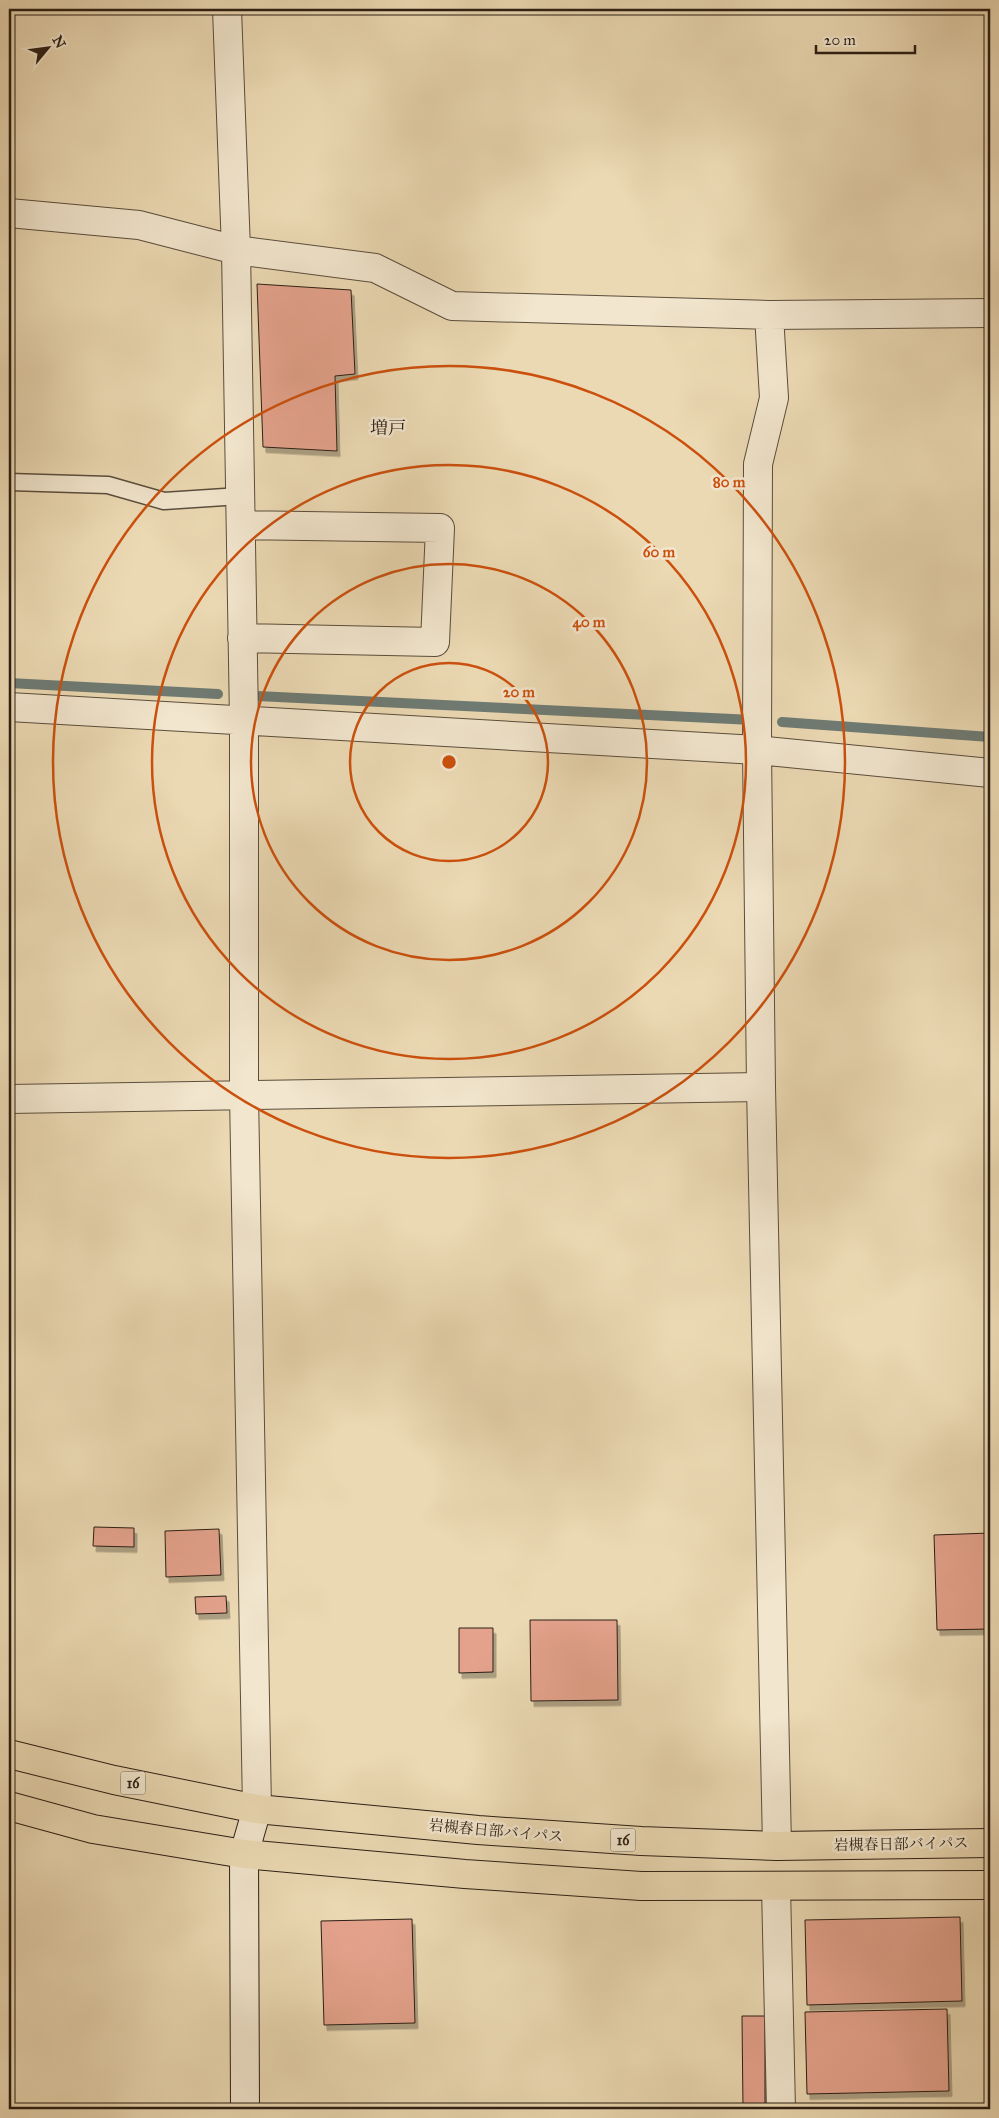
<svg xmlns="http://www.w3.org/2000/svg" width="999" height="2118" viewBox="0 0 999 2118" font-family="'IM FELL Great Primer','Noto Serif JP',serif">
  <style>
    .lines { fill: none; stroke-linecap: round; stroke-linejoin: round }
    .stream { stroke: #6e7b74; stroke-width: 10 }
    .building { fill: #e4a28c; stroke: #2b1e14; filter: url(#shadow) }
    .lane-casing { stroke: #5b4d3c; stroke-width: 19 }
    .street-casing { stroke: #5b4d3c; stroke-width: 30 }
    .secondary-casing { stroke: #2b1e14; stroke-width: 30 }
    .highway-casing { stroke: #2b1e14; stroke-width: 30 }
    .lane { stroke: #f2e6ce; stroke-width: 16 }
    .street { stroke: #f2e6ce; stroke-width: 28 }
    .secondary { stroke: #f2e6ce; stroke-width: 28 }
    .highway { stroke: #ebd9b3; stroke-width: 28 }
    .ring { fill: none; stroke: #cc500d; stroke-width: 2.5 }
    .labels { text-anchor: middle; stroke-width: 5; stroke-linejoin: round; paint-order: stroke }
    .shield { fill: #f2e6ce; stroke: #675a4c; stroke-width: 1 }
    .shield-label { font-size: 14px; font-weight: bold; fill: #2b1e14 }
    .street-label { font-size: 15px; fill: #2b1e14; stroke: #f2e6ce }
    .quarter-label { font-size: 18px; fill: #2b1e14; stroke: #f2e6ce }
    .centre { fill: #cc500d; stroke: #f2e6ce; stroke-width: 2.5 }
    .ring-label { font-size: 15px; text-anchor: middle; font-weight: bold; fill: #cc500d; stroke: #f2e6ce; stroke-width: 5; stroke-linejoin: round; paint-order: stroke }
  </style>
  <defs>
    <filter id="shadow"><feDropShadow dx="3" dy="5.5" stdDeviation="0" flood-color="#0004"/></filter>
  </defs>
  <rect width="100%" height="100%" fill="#ebd9b3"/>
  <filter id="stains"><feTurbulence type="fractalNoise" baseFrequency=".004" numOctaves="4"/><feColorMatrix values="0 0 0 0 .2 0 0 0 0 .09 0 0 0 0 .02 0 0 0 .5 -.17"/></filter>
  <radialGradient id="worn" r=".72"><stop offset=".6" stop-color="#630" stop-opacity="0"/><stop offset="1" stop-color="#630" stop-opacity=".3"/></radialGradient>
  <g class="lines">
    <path class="stream" d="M9,683L218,694
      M257,696L753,720
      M782,722L990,737"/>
  </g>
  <path class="building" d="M257,284L351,290L355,374L335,376L337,451L263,447Z
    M94,1527L134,1528V1547L93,1546Z
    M219,1529L221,1575L166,1577L165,1531Z
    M990,1533V1629L937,1630L934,1535Z
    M226,1596L227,1613L196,1614L195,1597Z
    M530,1620H617L618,1700L531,1701Z
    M459,1628H493V1672L459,1673Z
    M960,1917L962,2001L807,2005L805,1920Z
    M412,1919L415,2023L324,2025L321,1921Z
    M947,2009L949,2091L807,2094L805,2012Z
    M742,2016H765V2109H743Z"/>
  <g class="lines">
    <defs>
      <path id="lane" d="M9,482L108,485L164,501L240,496"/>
      <path id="street" d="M227,9L236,250L244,720V1095L257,1809
        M9,213L139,225L236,250L375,268L452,306L769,315L990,313
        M769,315L774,398L758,464L757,750L761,1087L777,1846
        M241,525L440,528L435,642L242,638
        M9,707L757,750L990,773
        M9,1099L761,1087
        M776,1887L781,2109"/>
      <path id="secondary" d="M245,2109L244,1854L257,1809"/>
      <path id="highway" d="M9,1754L114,1780L257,1809L478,1830L641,1841L777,1846L990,1843
        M9,1806L93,1829L244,1854L465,1874L641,1886L990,1885"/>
    </defs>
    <use href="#lane" class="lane-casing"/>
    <use href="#street" class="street-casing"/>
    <use href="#secondary" class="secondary-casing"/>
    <use href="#highway" class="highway-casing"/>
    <use href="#lane" class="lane"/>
    <use href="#street" class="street"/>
    <use href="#secondary" class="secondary"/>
    <use href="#highway" class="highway"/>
  </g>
  <g class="ring">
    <circle cx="449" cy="762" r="99"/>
    <circle cx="449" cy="762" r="198"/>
    <circle cx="449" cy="762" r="297"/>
    <circle cx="449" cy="762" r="396"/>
  </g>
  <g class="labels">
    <g class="shield">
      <rect x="120.5" y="1771.5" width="25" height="23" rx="4"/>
      <rect x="610.5" y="1828.5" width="25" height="23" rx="4"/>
    </g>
    <g class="shield-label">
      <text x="133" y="1788">16</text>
      <text x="623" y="1845">16</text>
    </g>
    <g class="street-label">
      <text transform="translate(496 1831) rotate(5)" y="5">岩槻春日部バイパス</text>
      <text transform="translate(901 1844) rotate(-1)" y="5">岩槻春日部バイパス</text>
    </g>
    <g class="quarter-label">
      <text x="388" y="434">増戸</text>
    </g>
  </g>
  <circle cx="449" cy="762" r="8" class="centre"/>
  <g class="ring-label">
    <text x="729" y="487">80 m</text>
    <text x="659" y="557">60 m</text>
    <text x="589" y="627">40 m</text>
    <text x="519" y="697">20 m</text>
  </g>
  <rect width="999" height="2118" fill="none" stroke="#ebd9b3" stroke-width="30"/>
  <rect x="10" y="10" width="979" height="2098" fill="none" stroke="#2b1e14" stroke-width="2.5"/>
  <rect x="15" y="15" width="969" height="2088" fill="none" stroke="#2b1e14"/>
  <g transform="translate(48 48) rotate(61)" stroke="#f2e6ce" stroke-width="4" paint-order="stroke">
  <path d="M0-4L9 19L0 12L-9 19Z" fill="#2b1e14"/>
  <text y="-8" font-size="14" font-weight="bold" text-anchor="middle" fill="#2b1e14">N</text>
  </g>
  <path d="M816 45v8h99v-8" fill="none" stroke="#2b1e14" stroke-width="2.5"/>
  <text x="824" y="45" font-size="15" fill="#2b1e14" stroke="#f2e6ce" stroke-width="4" paint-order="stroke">20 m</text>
  <rect width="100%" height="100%" filter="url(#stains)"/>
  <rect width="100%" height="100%" fill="url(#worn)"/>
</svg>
